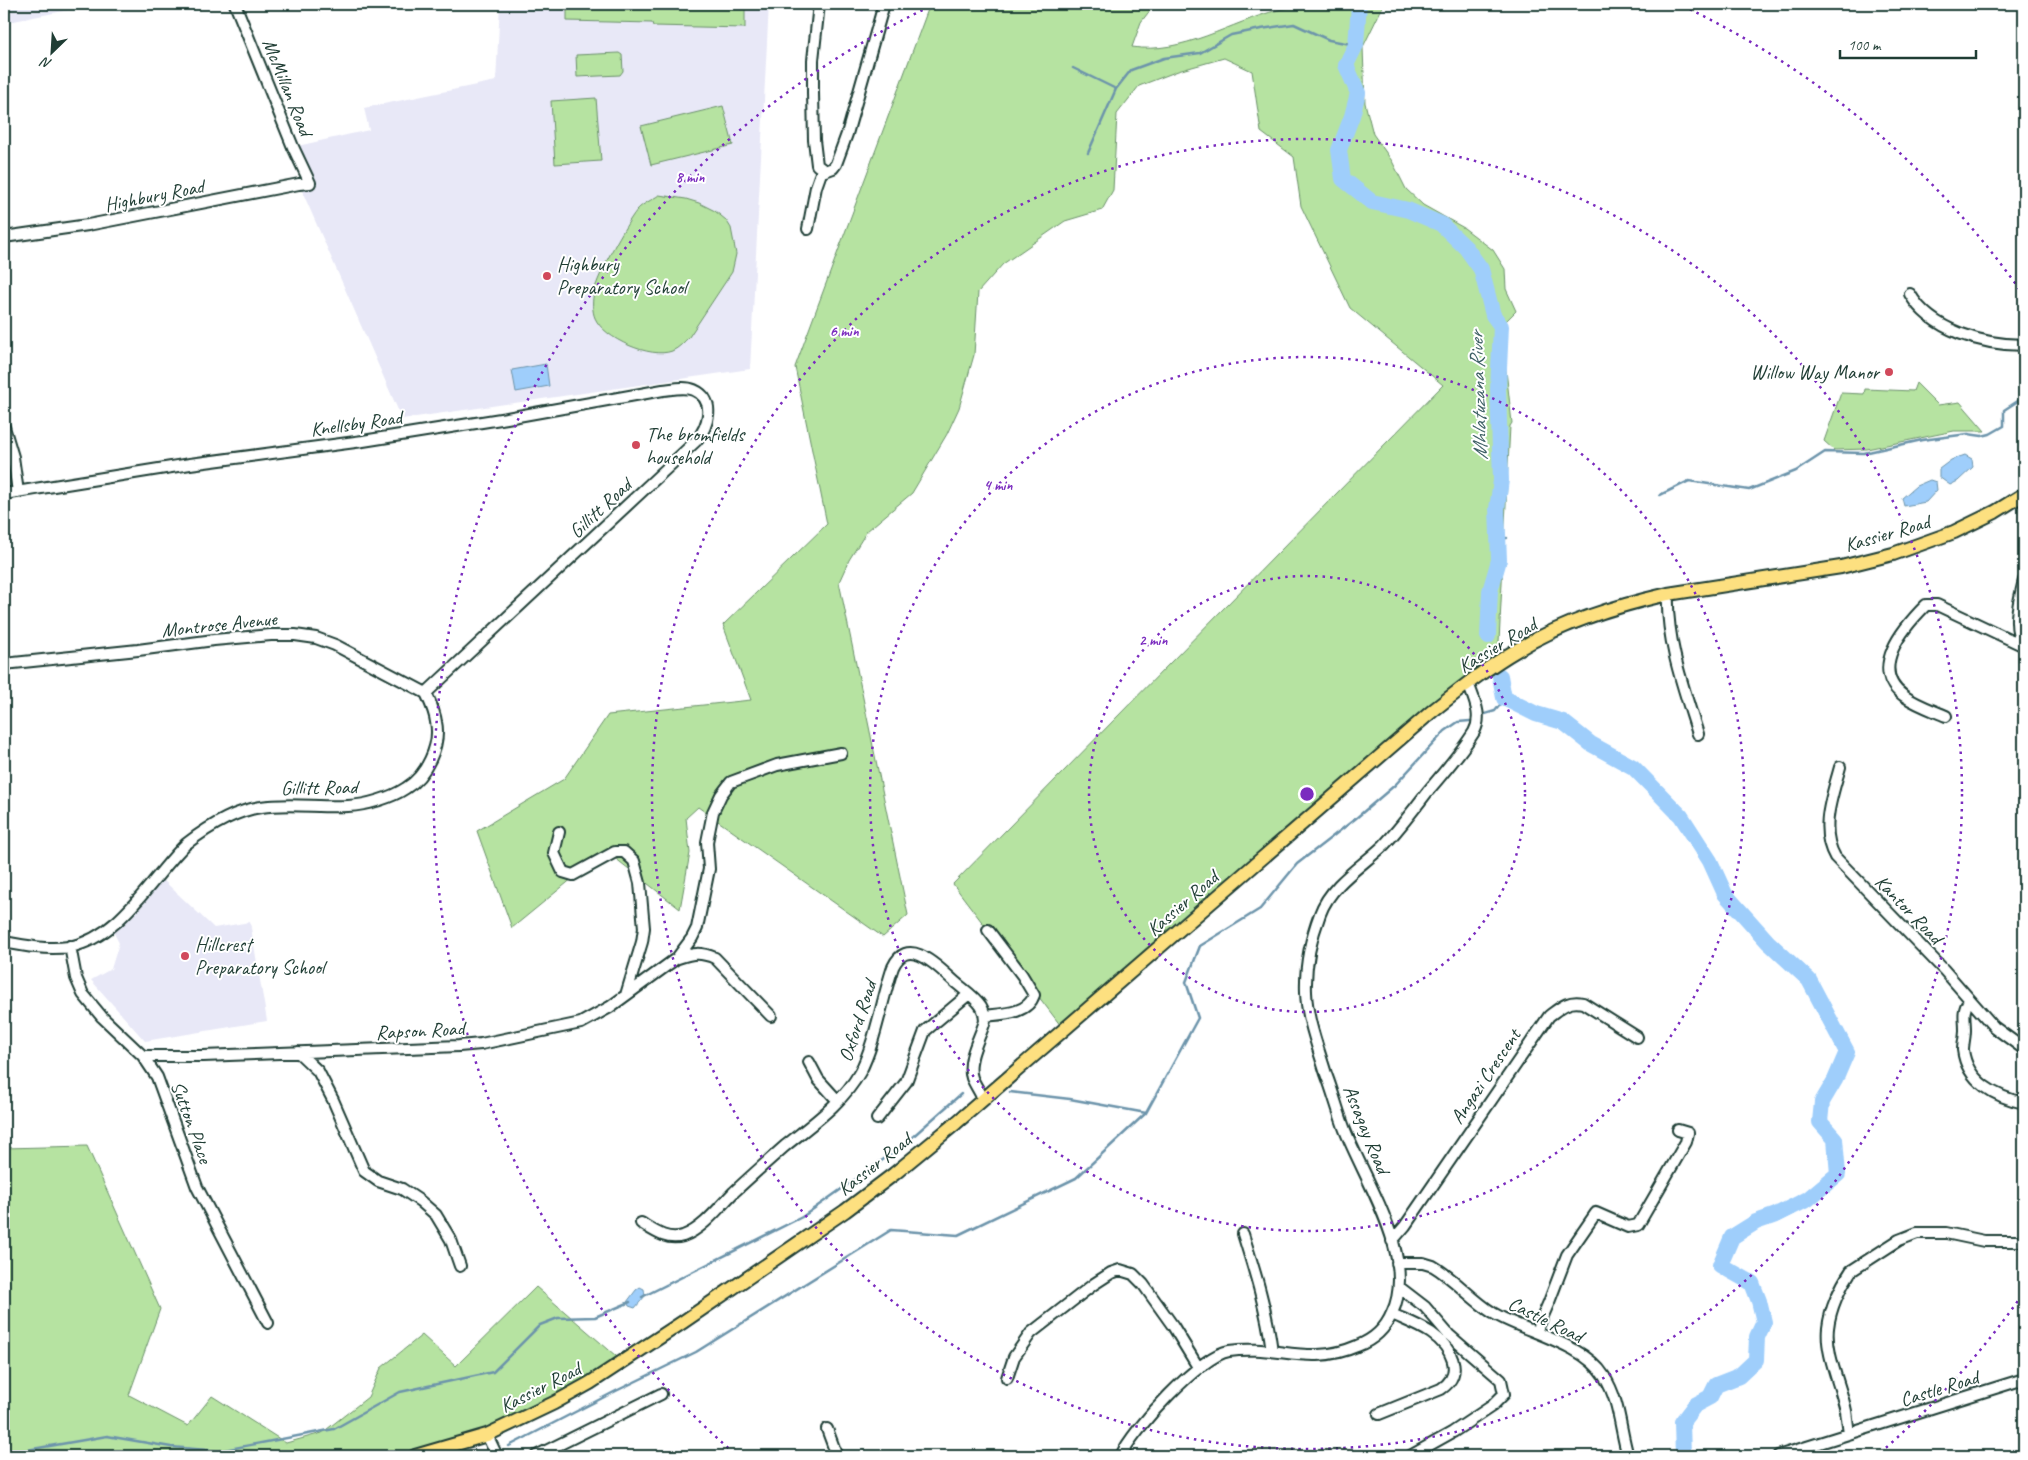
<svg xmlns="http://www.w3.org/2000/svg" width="2028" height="1460" viewBox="0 0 2028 1460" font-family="Caveat,sans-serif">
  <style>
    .built { fill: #e8e8f7 }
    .green { fill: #b6e3a1; stroke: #6a906a }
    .water { fill: #9fcefb; stroke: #6c94ab }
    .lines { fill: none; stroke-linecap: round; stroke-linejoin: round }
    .stream { stroke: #6c94ab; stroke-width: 2.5 }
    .river { stroke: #9fcefb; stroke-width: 16 }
    .minor-casing { stroke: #1f3d34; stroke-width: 14 }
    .major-casing { stroke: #1f3d34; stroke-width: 16 }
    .minor { stroke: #fff; stroke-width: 10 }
    .major { stroke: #fde080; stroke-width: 12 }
    .ring { fill: none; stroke: #7b2cbf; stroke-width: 2.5; stroke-dasharray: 2.5 5 }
    .poi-dot { fill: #d1495b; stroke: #fff; stroke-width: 2 }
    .labels { text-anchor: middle; stroke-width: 4; stroke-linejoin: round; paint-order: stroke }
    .street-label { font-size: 20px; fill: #1f3d34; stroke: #fff }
    .poi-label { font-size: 20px; fill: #1f3d34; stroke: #fff; text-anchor: start }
    .water-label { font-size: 21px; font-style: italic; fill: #3f6166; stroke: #fff }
    .centre { fill: #7b2cbf; stroke: #fff; stroke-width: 2.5 }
    .ring-label { font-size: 15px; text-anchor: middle; font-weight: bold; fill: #7b2cbf; stroke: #fff; stroke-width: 4; stroke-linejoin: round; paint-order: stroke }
  </style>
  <rect width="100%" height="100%" fill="#fff"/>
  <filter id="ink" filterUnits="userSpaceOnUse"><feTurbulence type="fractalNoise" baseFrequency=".02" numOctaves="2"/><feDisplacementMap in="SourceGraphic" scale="10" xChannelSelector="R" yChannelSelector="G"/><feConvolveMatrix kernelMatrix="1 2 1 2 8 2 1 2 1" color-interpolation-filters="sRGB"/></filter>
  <g filter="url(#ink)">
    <path class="built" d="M4,4H98L4,23Z
      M500,4H769L750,369L402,419L299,184L310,183L293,147L369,130L364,108L496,81Z
      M161,878L214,928L250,922L267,1021L145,1041L91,980L111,969L119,943L112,929Z"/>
    <path class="green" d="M567,4H745V28L653,26L652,23L567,21Z
      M930,4H1155L1141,22L1132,47C1182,55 1231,22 1278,10C1313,1 1349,4 1384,4L1363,47L1365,103L1373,134L1392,161L1406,189L1423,205L1464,228L1493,250L1505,269L1506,289L1516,311L1501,326L1512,423L1510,426L1498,662L1064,1030L953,884L1443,385L1350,308L1301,206L1294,157L1261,132L1252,71L1224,58L1178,71L1139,86L1117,114L1113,190L1102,210L1065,221L1003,264L978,292L974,355L959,408L947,434L912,493L867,531L849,560L839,582L908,915L883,937L698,807L686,818L690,853L680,909L606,851L512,928L477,831L564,779L608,715L751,700L723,625L827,524L795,367Z
      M619,53L622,55L623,71L620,75L577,77L576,55Z
      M596,98L601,161L555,164L551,101Z
      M723,106L733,145L651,165L641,126Z
      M659,195L686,199L699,203L715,211L726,220L731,228L736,254L732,272L689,337C684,342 679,348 672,351C651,359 604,339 595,318C592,311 592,300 594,292C598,274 625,225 637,210C642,204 652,200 659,195Z
      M1916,383L1938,405L1960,402L1985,431H1954L1867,449L1834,450L1824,441L1841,393L1864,394L1865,389L1913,391Z
      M87,1146L160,1309L129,1395L188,1426L212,1396L286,1443L322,1433L368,1397L381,1368L422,1335L456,1366L536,1287L623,1362L554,1403L415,1456H4V1148Z"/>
    <path class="water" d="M546,364L549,386L516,392L512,370Z
      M1965,455L1972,459L1973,467L1958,481L1950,485L1939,477V469L1951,460Z
      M1930,480L1936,482L1937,490L1926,502L1904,506L1902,498L1916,486Z
      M640,1287L644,1289L645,1296L635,1308L629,1306L627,1302L636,1290Z"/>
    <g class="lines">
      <path class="stream" d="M1073,68L1116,89
        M1088,153L1116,89L1131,70L1164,58L1200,53L1231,35L1261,29L1294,24L1329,40L1356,45
        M1660,495L1689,481L1749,490L1796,471L1825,452L1864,453L1922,440L1968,434L1982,436L1990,434L2004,426V410L2024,397
        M1498,539L1507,538
        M1485,714L1495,711L1505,699
        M1844,1052H1847
        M1010,1092L1070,1099L1146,1113
        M642,1297L802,1217L901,1147L961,1094
        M509,1446L616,1391L696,1352L891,1230L958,1235L1076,1178L1146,1113L1198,1018L1186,982L1200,946L1260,909L1297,864L1355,819L1395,785L1445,731L1458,722L1470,721
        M4,1454L107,1436L171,1447L219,1451L334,1429L400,1392L493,1372L540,1325L558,1318L595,1317L630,1302"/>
      <path class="river" d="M1359,4L1356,45L1346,65L1358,93L1352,116L1339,150L1343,179L1372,202L1408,210L1441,224L1466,248L1481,269L1493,315L1501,326L1498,389L1501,480L1497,509L1499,560L1490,591L1488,636
        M1500,676L1504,698L1536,714L1563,722L1591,744L1633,767L1681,816L1710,861L1725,894L1768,942L1809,980L1847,1052L1835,1080L1822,1102L1820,1122L1835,1139L1838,1174L1808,1199L1776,1215L1756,1222L1732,1237L1720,1265L1752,1283L1759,1301L1764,1322L1757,1337L1756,1360L1739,1376L1716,1385L1710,1397L1695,1405L1682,1422L1683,1456"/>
      <defs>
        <path id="minor" d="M819,4L813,60V93L814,140L817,165L825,171L833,168L836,164L847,134L884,4
          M808,229L816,187L822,170
          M4,237L88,225L299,184L310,183L293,147L235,4
          M1910,294C1931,331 1984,345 2024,345
          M4,427L13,457L18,492
          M4,494L190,464L363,441L507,418L663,390C673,389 685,386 694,390C717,400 708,427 696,441L426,693
          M1668,594C1666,641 1684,689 1698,734
          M2024,646C2011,628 2019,601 2024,580
          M4,664L138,650L214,640L271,635H295L316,638L335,645L426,693
          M1946,716C1932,710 1917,705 1904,696C1867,670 1904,627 1926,605H1937L2024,646
          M1840,767C1832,797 1819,829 1835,857L1944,970L1994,1027L2024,1049
          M559,832L554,853L563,872L573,875L615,852H624L634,861L640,883L644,928L642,942L626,995
          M4,942C25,946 47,950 69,947C121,937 151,878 186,844C208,827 233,811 261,807C290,802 319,808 348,806C367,805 391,798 406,788C426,776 441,745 436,722C435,712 430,702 426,693
          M70,946L76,978L83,994L102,1017L143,1056L157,1077L197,1187L268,1323
          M678,958C694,953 700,952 715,958L771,1016
          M1969,1000C1962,1013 1965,1016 1965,1030C1965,1037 1963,1044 1963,1050C1967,1082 1996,1097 2024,1103
          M985,1016C1002,1014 1028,1014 1034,995L1022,975L988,930
          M298,1052L318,1071L333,1100L364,1171L378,1181L402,1189L420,1201L436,1215L451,1240L460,1266
          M143,1056H203L459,1046L481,1044L581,1023L610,1007L677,958L692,938L697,928L709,869L707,842L713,812L721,795L731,782L777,765L841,753
          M809,1062L818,1079L838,1101
          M877,1119L906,1082L925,1031L969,994
          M641,1223C654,1231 667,1241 683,1236C704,1228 719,1207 734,1192C751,1176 768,1161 785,1146C812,1124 843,1103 860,1072C875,1044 882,999 893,967C908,934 939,968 955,982C963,989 975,997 981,1006C984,1011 985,1016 985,1021C980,1038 966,1060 972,1078C975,1085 980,1092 983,1099
          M1243,1234C1255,1272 1267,1311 1272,1351
          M1392,1241L1405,1226L1549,1016C1561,1007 1568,1000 1583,1003L1637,1037
          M1397,1263H1423L1433,1266C1455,1279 1471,1299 1493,1313C1525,1332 1583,1343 1604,1376C1620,1401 1620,1430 1628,1456
          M1399,1287L1425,1307L1449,1335L1501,1380L1504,1394L1492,1406L1453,1432L1410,1456
          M1536,1332L1549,1302L1567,1255L1596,1213L1628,1227L1638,1225L1686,1142L1688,1133L1678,1130
          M1007,1378L1014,1357L1031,1333L1094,1284L1111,1273L1120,1270L1133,1274L1143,1284L1173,1326L1198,1367
          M1379,1414L1441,1389C1466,1373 1450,1346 1431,1333C1419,1325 1405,1320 1392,1314
          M827,1429L837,1456
          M1849,1434C1848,1426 1847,1418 1846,1411C1841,1386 1825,1354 1828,1328C1830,1309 1840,1287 1851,1271L1899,1240L1917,1233H1946L1984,1241H2024
          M487,1435L497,1456
          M536,1456L661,1394
          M1121,1456C1132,1430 1201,1355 1229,1351C1276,1344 1309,1367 1357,1346C1373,1340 1385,1330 1392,1313C1418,1259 1365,1181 1345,1130C1338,1112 1333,1092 1326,1074C1318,1047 1307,1020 1306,992C1305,966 1311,938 1320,914C1331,884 1362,866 1384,845C1400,828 1414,809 1428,791C1444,772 1461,753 1474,732C1483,716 1474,700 1468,683
          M1778,1456L2024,1379"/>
        <path id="major" d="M415,1456L487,1435L554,1403L590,1383L683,1322L845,1211L894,1174L956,1123L1430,713C1458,691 1486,668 1517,650C1563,622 1616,606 1668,594L1841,567L1893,554L1954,532L1995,512L2024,494"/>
      </defs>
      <use href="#minor" class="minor-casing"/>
      <use href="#major" class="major-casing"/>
      <use href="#minor" class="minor"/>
      <use href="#major" class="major"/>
    </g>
  </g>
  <g class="ring">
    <circle cx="1307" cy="794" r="218"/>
    <circle cx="1307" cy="794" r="437"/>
    <circle cx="1307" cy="794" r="655"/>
    <path d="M2022 1295A873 873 0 0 1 1880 1453M734 1453A873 873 0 0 1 931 6M1683 6A873 873 0 0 1 2022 293"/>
  </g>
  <g class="poi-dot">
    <circle cx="547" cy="276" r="5"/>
    <circle cx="1889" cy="372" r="5"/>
    <circle cx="636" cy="445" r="5"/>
    <circle cx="185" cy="956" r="5"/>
  </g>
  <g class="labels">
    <g class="street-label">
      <text transform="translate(288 87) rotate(68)" y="7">McMillan Road</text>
      <text transform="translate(154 195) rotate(-11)" y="7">Highbury Road</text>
      <text transform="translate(356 423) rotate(-8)" y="7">Knellsby Road</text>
      <text transform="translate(600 508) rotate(-43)" y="7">Gillitt Road</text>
      <text transform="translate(1887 533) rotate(-16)" y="7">Kassier Road</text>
      <text transform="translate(219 624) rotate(-6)" y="7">Montrose Avenue</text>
      <text transform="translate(1497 645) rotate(-31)" y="7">Kassier Road</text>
      <text transform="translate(319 787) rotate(-1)" y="7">Gillitt Road</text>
      <text transform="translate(1182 903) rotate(-41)" y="7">Kassier Road</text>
      <text transform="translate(1909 909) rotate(46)" y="7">Kantor Road</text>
      <text transform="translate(857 1021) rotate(-72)" y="7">Oxford Road</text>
      <text transform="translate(420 1030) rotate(-3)" y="7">Rapson Road</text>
      <text transform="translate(1485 1076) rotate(-56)" y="7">Angazi Crescent</text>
      <text transform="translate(192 1122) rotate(70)" y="7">Sutton Place</text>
      <text transform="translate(1367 1129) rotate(68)" y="7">Assagay Road</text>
      <text transform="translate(874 1164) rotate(-38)" y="7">Kassier Road</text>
      <text transform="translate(1546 1319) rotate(26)" y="7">Castle Road</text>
      <text transform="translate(540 1387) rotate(-27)" y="7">Kassier Road</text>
      <text transform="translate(1939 1388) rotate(-17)" y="7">Castle Road</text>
    </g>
    <g class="poi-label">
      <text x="557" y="271">Highbury<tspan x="557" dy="23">Preparatory School</tspan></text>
      <text x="1879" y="379" text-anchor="end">Willow Way Manor</text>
      <text x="646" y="441">The bromfields<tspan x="646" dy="23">household</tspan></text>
      <text x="195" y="951">Hillcrest<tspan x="195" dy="23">Preparatory School</tspan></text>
    </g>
    <g class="water-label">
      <text transform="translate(1478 396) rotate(-92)" y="7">Mhlatuzana River</text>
    </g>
  </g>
  <circle cx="1307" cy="794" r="8" class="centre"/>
  <g class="ring-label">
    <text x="690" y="182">8 min</text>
    <text x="844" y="336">6 min</text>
    <text x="998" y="490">4 min</text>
    <text x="1153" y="645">2 min</text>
  </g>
  <rect width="2028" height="1460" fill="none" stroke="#fff" stroke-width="20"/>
  <rect x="10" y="10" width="2008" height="1440" fill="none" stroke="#1f3d34" stroke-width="2" filter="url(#ink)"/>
  <g transform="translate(52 52) rotate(205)" stroke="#ffffff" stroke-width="4" paint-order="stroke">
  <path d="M0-4L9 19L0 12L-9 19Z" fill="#1f3d34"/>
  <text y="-8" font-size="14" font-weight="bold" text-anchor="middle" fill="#1f3d34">N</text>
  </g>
  <path d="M1840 50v8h136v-8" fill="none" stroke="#1f3d34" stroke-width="2.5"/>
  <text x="1848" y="50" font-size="15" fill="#1f3d34" stroke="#ffffff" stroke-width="4" paint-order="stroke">100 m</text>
</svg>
